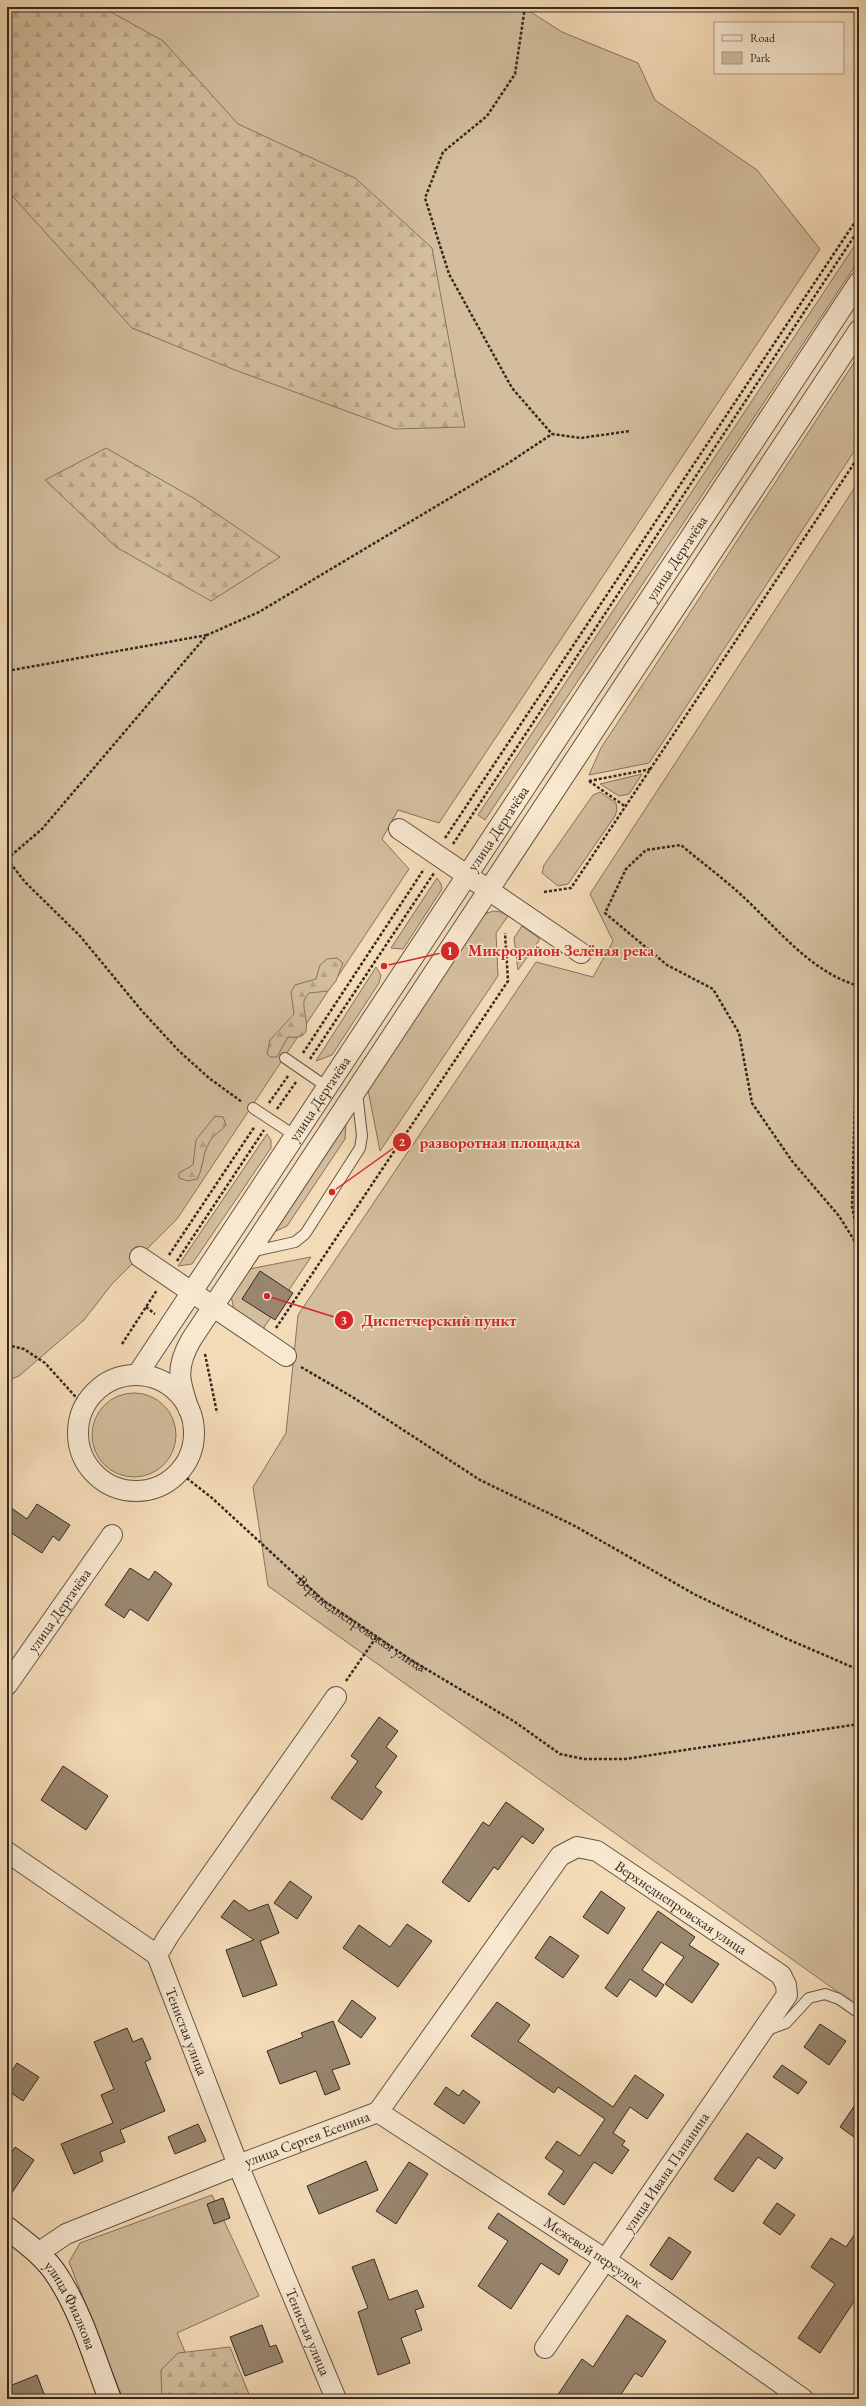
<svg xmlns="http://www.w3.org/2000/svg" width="866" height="2406" viewBox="0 0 866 2406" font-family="'EB Garamond',serif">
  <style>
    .green { fill: #d3bd9d; stroke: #84735e }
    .forest { fill: url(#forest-firs); stroke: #84735e }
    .building { fill: #98866f; stroke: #342920 }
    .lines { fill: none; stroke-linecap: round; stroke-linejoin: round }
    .lane-casing { stroke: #645646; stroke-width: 12 }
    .street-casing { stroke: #645646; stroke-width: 22 }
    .secondary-casing { stroke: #342920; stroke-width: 24 }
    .path { stroke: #342920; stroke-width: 2.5; stroke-dasharray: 3 2; stroke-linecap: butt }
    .lane { stroke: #f8e8d0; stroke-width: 10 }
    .street { stroke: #f8e8d0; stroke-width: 20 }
    .secondary { stroke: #f8e8d0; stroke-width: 22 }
    .labels { text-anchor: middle; stroke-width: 3; stroke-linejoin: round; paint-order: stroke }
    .street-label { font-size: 15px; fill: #342920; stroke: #f8e8d0 }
    .leader { fill: none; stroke: #d62828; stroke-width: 1.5 }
    .callout-dot { fill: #d62828; stroke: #f8e8d0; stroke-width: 1.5 }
    .mark-label { font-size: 12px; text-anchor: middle; font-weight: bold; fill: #fff }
    .callout-label { font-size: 16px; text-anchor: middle; font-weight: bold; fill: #d62828; stroke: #f8e8d0; stroke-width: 3; stroke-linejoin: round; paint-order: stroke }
  </style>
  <defs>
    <pattern id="forest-firs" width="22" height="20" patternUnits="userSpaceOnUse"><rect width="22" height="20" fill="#d3bd9d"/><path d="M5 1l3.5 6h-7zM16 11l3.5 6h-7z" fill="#b6a287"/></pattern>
  </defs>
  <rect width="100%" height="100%" fill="#f4dbb7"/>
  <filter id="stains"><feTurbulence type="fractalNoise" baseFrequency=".005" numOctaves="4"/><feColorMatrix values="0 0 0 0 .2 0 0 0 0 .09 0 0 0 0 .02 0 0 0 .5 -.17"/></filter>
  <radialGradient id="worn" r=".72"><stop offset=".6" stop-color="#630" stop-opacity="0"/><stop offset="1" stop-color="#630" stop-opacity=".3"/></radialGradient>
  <path class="green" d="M7,7H523L562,32L638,63L655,100L757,170L820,249L439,823L398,810L382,839L409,869L177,1219L112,1284L84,1320L19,1376L7,1381Z
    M859,239V260L485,820L478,815Z
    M859,355V444L649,763L589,775L601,748Z
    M859,481V2007L268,1586L253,1487L286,1433L298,1315L536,962L593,977L613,941L590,894Z
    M642,774L629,794L619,796L600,784Z
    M600,792L616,803L617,810L615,816L568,884L558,886L542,873L544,865L593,795Z
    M437,878L441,884L442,889L403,949L391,948Z
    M494,911L501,912L508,916L496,933L498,976L380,1151L368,1090L480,919L487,913Z
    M522,926L540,939L518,970L514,938Z
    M376,967L381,975L379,983L332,1055L316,1061Z
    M346,1123L345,1139L287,1226L272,1233Z
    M267,1134L271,1140V1148L192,1264L178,1266Z
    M311,1257L263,1329L234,1311L231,1295L249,1269Z
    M92 1435a42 42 0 1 1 84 0a42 42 0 1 1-84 0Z
    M212,2195L259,2296L177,2333L205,2399H123L69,2262L80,2243Z"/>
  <path class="forest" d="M7,7H102L163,41L238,124L355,178L432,248L465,427L395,429L235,370L132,328L7,190Z
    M106,448L195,499L280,557L211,601L116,547L45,480Z
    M337,958L343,963L336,981L328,991L309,993C307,995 305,999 304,1001C302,1016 318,1041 288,1037L277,1057H271L267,1054L270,1040L294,1014L291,992L295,985L316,979L320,965L327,959Z
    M215,1116L223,1117L226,1125C221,1132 212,1135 209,1143C202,1155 204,1167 197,1179L188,1181L179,1178V1173L193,1165L196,1140Z
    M230,2347L251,2399H162L161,2370L178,2353Z"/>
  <path class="building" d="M260,1271L293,1293L275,1320L242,1299Z
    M37,1504L70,1525L59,1541L53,1536L42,1553L7,1530V1505L27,1519Z
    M130,1568L149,1580L155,1571L172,1584L148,1621L130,1609L124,1618L105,1605Z
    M379,1717L398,1731L386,1747L397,1756L375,1787L382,1792L362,1820L331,1798L358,1761L351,1756Z
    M63,1766L108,1796L86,1830L41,1800Z
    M506,1802L544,1829L533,1844L522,1836L498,1870L494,1867L469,1902L442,1882L483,1822L489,1826Z
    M290,1881L312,1897L297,1919L274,1903Z
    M601,1891L625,1908L608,1934L583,1917Z
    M234,1900L249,1911L268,1904L279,1933L260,1941L277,1985L243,1997L226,1950L254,1940L221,1917Z
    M658,1911L695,1937L689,1945L719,1964L692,2003L665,1984L684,1957L661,1942L642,1970L664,1985L656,1997L630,1979L617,1997L605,1988Z
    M407,1924L432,1941L398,1987L343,1948L359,1925L390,1947Z
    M550,1936L579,1956L563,1978L535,1958Z
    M352,2000L376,2018L361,2038L338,2021Z
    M497,2002L530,2025L518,2041L613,2107L635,2075L664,2095L647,2119L630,2107L613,2133L625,2141L622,2145L629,2150L612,2174L594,2162L564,2205L548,2194L564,2171L545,2158L557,2141L580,2156L605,2119L558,2087L554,2093L471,2036Z
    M333,2021L350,2064L332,2070L340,2089L325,2095L316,2071L280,2084L267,2051L303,2037L301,2033Z
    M820,2024L846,2041L829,2065L804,2047Z
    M127,2028L133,2042L142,2038L151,2059L145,2062L165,2111L120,2130L125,2142L100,2152L103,2161L74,2174L61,2144L113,2123L101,2095L114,2089L94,2042Z
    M17,2063L39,2077L23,2101L7,2090V2078Z
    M782,2065L807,2082L798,2094L773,2077Z
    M446,2087L459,2096L463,2090L480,2102L464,2124L434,2104Z
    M859,2099V2129L854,2137L840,2127Z
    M198,2124L206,2141L175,2154L168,2137Z
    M747,2133L783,2158L775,2169L758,2157L733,2192L714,2179Z
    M15,2147L34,2160L7,2200V2160Z
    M366,2161L378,2190L319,2214L307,2186Z
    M409,2162L428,2174L396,2224L376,2211Z
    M223,2198L230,2218L214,2224L207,2204Z
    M777,2203L795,2215L780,2235L763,2223Z
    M498,2213L568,2260L559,2275L541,2263L511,2309L478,2286L508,2241L488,2228Z
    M859,2228V2294L820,2353L798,2338L835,2284L811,2267L831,2238L846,2247Z
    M669,2237L691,2252L672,2280L650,2265Z
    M374,2259L389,2300L417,2290L424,2307L415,2310L422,2330L401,2338L410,2363L378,2375L358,2312L368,2308L352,2267Z
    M627,2315L666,2341L642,2377L635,2373L618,2399H555L582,2359L593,2367Z
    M262,2325L270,2347L276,2345L283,2362L245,2376L230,2337Z
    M37,2375L44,2394L33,2399H7V2387Z"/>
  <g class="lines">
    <defs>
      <path id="lane" d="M285,1058L327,1087
        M253,1108L294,1135
        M250,1252L295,1242L305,1234L360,1148L362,1136L357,1092
        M767,2030L786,2023L809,1998L825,1994L839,1999L859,2013"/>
      <g id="street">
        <path d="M399,829L581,953"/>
        <path d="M140,1257L286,1356"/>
        <path id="s2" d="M137,1375L859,282"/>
        <circle cx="136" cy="1433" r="58"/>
        <path d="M189,1410C179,1381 175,1368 191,1340L859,330"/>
        <path id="s3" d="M7,1685L112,1535"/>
        <path id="s4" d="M336,1697L169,1935L157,1955L238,2165L336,2399"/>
        <path d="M7,1852L157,1955"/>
        <path id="s5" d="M378,2112L606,2260L803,2399"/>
        <path id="s6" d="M38,2253L66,2234L238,2165L378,2112L560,1856L577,1847L597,1851L781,1975L786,1985L787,1995L545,2348"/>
      </g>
      <g id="secondary">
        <path id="s7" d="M7,2228C25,2242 46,2257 58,2277C82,2314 94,2358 110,2399"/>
      </g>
    </defs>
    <use href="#lane" class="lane-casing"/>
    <use href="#street" class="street-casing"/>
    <use href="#secondary" class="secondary-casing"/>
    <g class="path">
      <path d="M525,7L515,74L487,116L443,152L425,198L449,274L512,388L552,434L581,438L630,431"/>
      <path d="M7,671L207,635"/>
      <path d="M589,781L651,769"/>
      <path d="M589,781L626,807"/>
      <path d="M445,838L859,216"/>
      <path d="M453,844L859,229"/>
      <path d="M7,859L42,829L207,635L259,612L507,464L552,434"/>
      <path d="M7,859L25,882L80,936L142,1011L179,1051L209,1078L242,1102"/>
      <path d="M544,892L571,888L859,456"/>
      <path d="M859,961L852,1206L859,1241"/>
      <path d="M859,986C809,972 775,925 738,892C720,876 700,861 681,845L646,850L626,869L605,913L667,965L713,989L739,1033L752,1103L792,1161L839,1216L859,1248"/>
      <path d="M303,1053L424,869"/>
      <path d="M310,1059L434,873"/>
      <path d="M269,1103L288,1076"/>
      <path d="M277,1109L296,1082"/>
      <path d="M169,1255L255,1126"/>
      <path d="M177,1261L264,1130"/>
      <path d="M146,1307L155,1314"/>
      <path d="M276,1328L508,981L505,933"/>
      <path d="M122,1344L157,1290"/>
      <path d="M7,1345L24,1349L45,1363L84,1406"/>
      <path d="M205,1354L217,1413"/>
      <path d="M301,1367L354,1398L480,1480L575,1526L694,1594L785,1638L859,1670"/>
      <path id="s1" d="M179,1472L212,1498L324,1601L411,1660L515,1722L560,1754L584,1759H625L859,1724"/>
      <path d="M346,1681L377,1636"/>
    </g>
    <use href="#lane" class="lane"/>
    <use href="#street" class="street"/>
    <use href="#secondary" class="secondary"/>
  </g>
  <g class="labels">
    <g class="street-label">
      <text dy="5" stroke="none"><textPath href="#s2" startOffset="979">улица Дергачёва</textPath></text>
      <text dy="5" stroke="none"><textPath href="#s2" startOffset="655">улица Дергачёва</textPath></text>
      <text dy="5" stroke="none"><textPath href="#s2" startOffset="331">улица Дергачёва</textPath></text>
      <text dy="5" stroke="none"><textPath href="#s3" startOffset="91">улица Дергачёва</textPath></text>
      <text dy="5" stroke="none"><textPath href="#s1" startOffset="238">Верхнеднепровская улица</textPath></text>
      <text dy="5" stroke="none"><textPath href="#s6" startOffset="824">Верхнеднепровская улица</textPath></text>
      <text dy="5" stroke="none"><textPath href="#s4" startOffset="396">Тенистая улица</textPath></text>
      <text dy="5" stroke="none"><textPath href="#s6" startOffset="293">улица Сергея Есенина</textPath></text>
      <text transform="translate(666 2172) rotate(-56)" y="5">улица Ивана Папанина</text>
      <text dy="5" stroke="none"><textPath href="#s5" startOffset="257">Межевой переулок</textPath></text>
      <text dy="5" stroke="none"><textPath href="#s7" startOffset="102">улица Фиалкова</textPath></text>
      <text dy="5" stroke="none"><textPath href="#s4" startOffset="720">Тенистая улица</textPath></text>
    </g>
  </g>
  <path class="leader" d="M384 966L450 951M332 1192L402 1142M267 1296L344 1320"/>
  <g class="callout-dot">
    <circle cx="384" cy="966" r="4"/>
    <circle cx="332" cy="1192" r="4"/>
    <circle cx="267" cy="1296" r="4"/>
    <circle cx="450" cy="951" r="10"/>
    <circle cx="402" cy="1142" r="10"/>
    <circle cx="344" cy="1320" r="10"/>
  </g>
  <g class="mark-label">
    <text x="450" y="955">1</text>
    <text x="402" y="1146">2</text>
    <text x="344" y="1324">3</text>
  </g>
  <g class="callout-label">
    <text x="561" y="956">Микрорайон Зелёная река</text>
    <text x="500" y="1148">разворотная площадка</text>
    <text x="439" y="1326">Диспетчерский пункт</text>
  </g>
  <rect width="866" height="2406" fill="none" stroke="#f4dbb7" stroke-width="24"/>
  <rect x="8" y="8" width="850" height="2390" fill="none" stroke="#342920" stroke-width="2"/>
  <rect x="12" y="12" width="842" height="2382" fill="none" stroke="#342920"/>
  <rect x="714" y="22" width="130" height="52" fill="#f8e8d0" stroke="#aa9c8a"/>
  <rect x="722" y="35" width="20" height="6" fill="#f8e8d0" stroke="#aa9c8a"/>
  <text x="750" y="42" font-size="12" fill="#342920">Road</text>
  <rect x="722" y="52" width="20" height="12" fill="#d3bd9d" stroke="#aa9c8a"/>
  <text x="750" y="62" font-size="12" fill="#342920">Park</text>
  <rect width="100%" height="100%" filter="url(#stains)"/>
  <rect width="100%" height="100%" fill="url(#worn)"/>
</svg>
